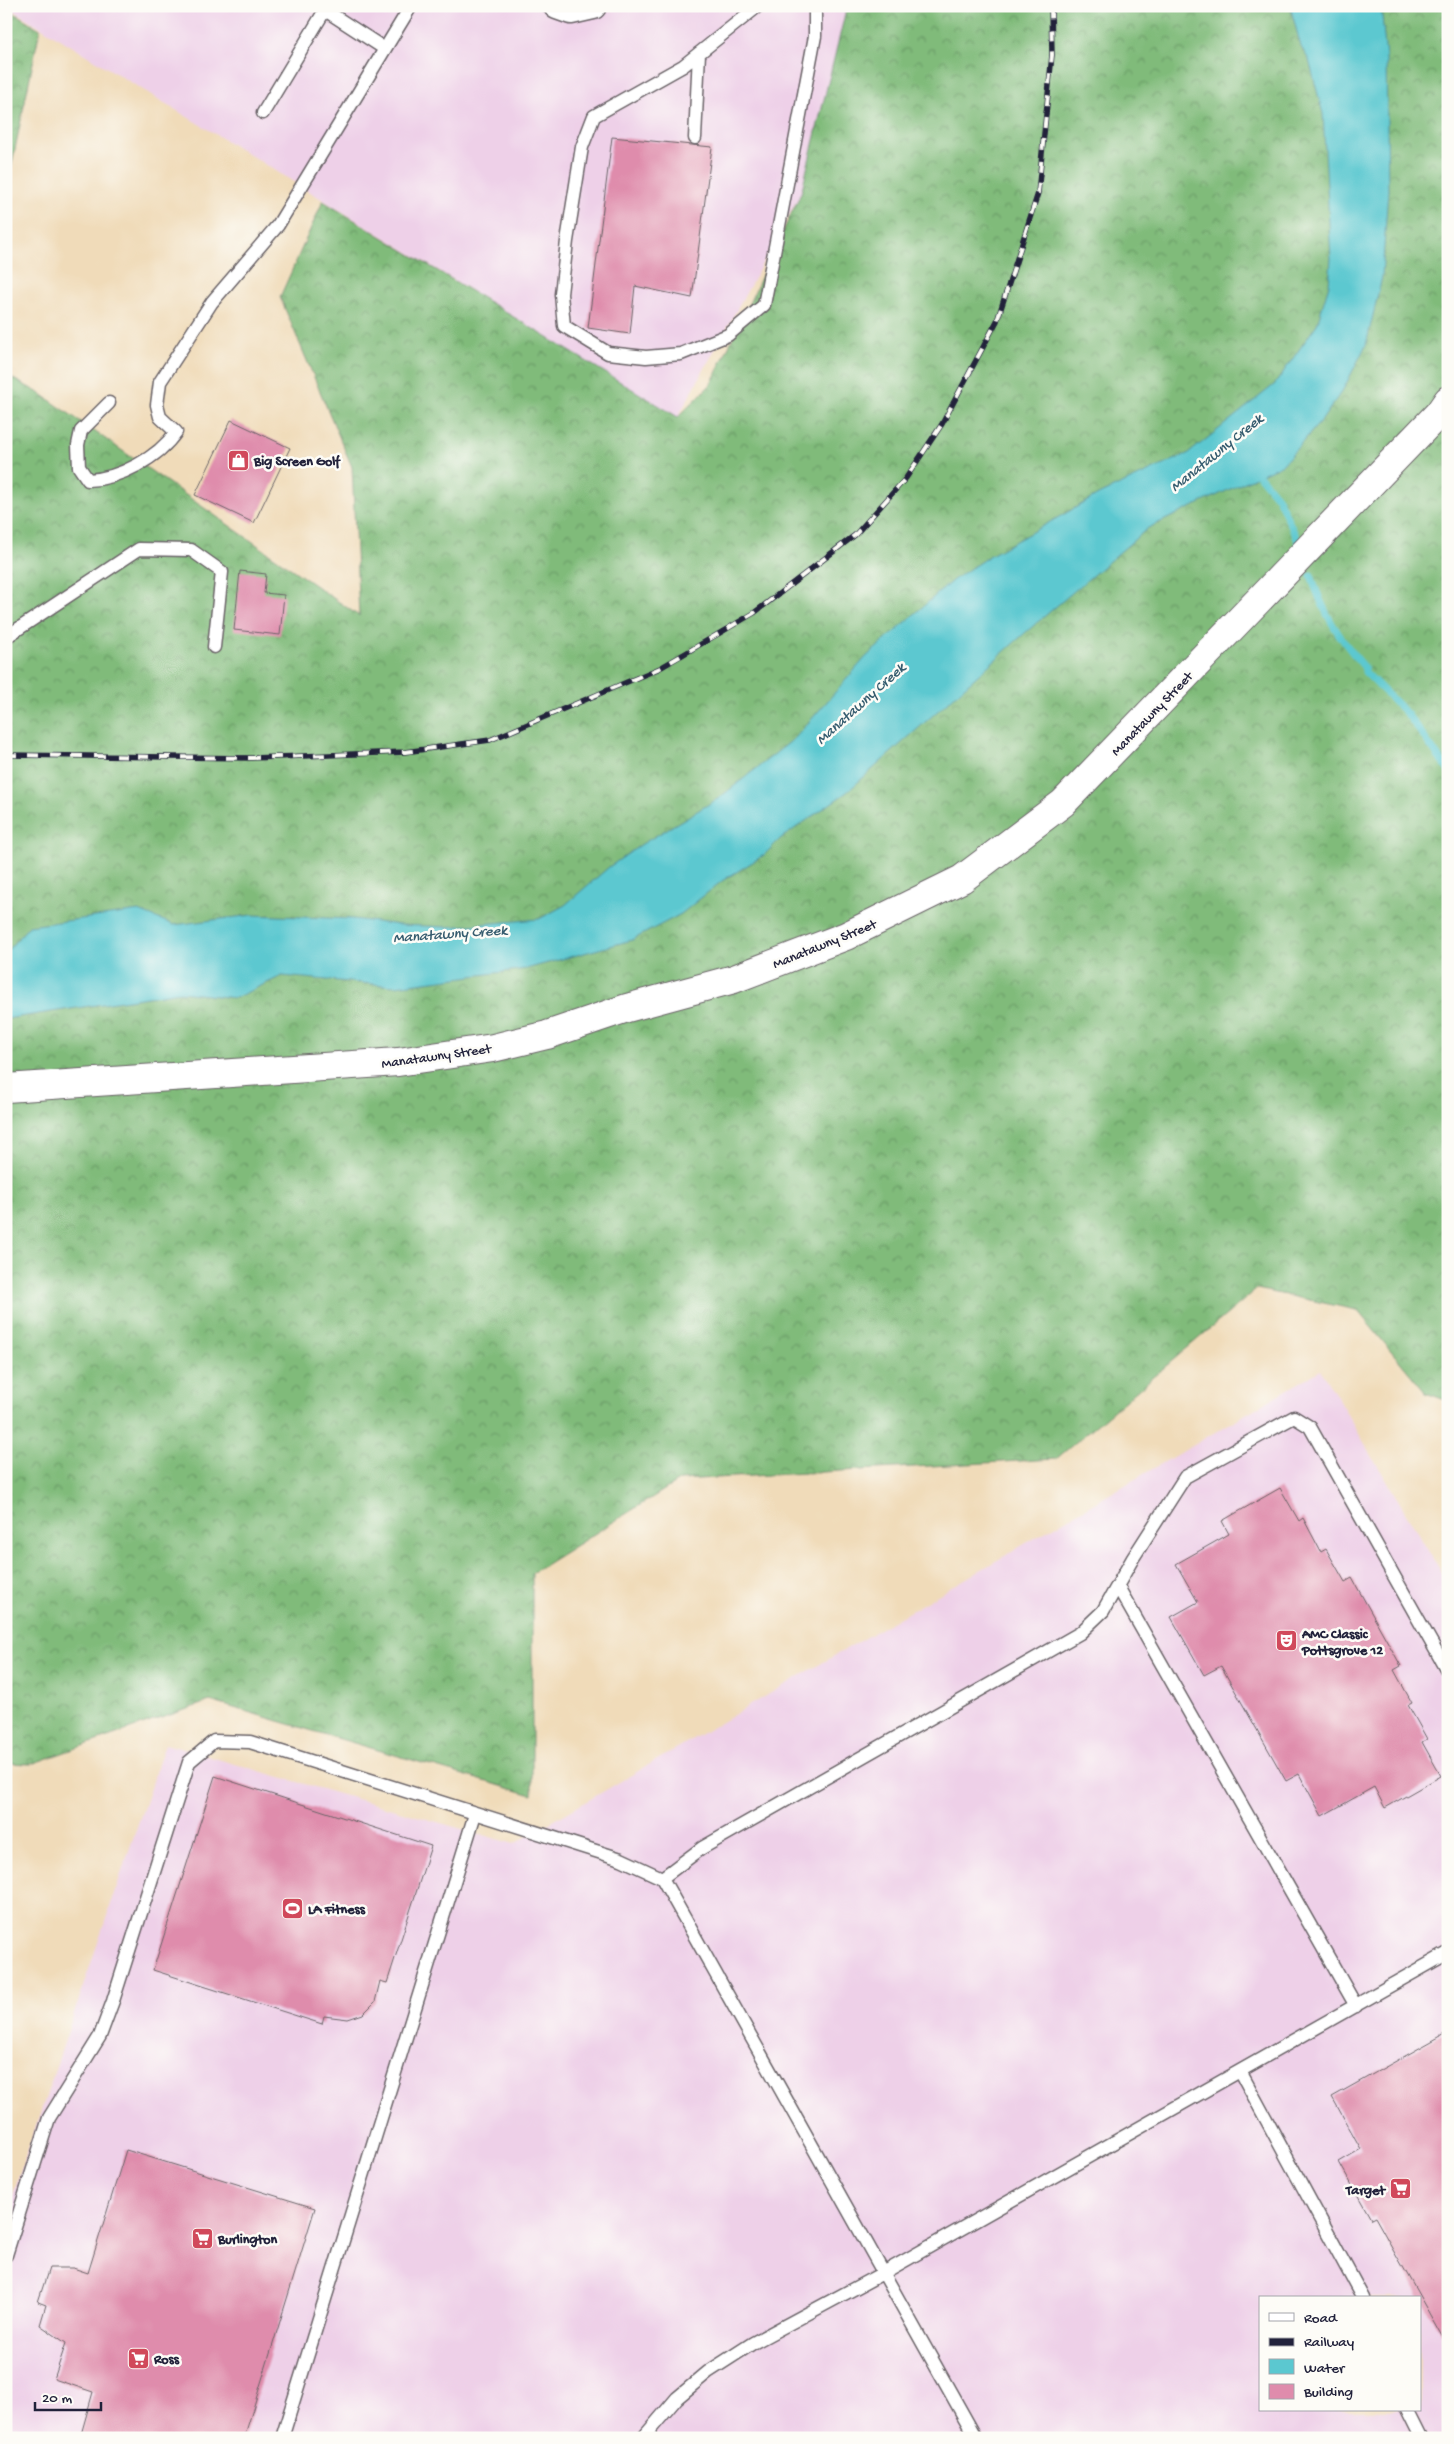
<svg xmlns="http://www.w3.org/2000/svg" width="1454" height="2444" viewBox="0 0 1454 2444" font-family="'Gochi Hand',sans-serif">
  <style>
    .built { fill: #eed0e8; fill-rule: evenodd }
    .forest { fill: url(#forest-crowns); stroke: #516e5a }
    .water { fill: #5bc8d0; stroke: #3e7586 }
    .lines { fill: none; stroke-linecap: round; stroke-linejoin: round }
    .stream { stroke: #5bc8d0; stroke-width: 7 }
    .building { fill: #df8cac }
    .service-casing { stroke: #6a6367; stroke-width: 15 }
    .minor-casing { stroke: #6a6367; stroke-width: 29 }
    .tertiary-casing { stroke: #6a6367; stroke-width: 30 }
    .service { stroke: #fff; stroke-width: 12 }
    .minor { stroke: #fff; stroke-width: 26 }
    .tertiary { stroke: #fff; stroke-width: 28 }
    .rail-casing { stroke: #22223b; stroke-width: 5.5 }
    .rail { stroke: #fdfcf7; stroke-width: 4; stroke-dasharray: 11; stroke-linecap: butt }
    .labels { text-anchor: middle; stroke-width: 5; stroke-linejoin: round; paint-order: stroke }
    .poi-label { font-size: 14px; font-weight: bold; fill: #22223b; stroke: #fdfcf7; text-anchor: start }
    .street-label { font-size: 14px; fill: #22223b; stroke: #fdfcf7 }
    .water-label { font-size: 15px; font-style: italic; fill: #365c6f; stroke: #fdfcf7 }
  </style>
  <defs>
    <pattern id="forest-crowns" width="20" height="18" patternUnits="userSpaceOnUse" patternTransform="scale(1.25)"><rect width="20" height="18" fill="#80bb7a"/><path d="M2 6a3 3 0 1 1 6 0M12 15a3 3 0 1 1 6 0" fill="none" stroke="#689865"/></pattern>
  </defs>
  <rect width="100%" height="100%" fill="#fdfcf7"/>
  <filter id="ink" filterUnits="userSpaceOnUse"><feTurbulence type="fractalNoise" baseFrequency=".02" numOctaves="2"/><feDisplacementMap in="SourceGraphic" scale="10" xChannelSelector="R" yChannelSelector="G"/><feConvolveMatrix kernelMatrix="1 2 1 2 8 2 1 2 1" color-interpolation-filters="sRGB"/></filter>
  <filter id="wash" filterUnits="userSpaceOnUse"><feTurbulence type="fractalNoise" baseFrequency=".0096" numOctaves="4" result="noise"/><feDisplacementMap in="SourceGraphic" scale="20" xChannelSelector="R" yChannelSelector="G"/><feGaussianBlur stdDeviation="1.12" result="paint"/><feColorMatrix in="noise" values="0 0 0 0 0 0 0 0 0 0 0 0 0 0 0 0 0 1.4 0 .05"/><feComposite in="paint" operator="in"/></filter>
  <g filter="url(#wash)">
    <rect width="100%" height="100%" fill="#f0dbb9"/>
    <path class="built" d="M6,6H847L801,193L678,417Z
      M1321,1370L1448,1584V2438H6V2215L165,1744L514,1844ZM1260,2298H1420V2410H1260Z"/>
    <path class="forest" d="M847,6H1448V1401L1426,1393L1357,1310L1257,1289L1056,1459L680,1480L532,1573V1795L210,1701L31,1764L6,1763V375L41,394L359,616L352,467L280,297L323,201L678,417L711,384L801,193Z
      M6,8L40,29L6,192Z"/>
    <path class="water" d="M1290,6H1381L1386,57L1388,190L1382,277L1366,345L1344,388L1322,420L1283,464L1148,528L1025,633L847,792L780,839L764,855L722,881L681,914L632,940L526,969L395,986L282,976L235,998L180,992L6,1019V952L29,926L139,911L174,925L252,915L353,919L400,925L448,927L539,919L565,905L609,867L642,844L719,798L795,738L866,657L953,580L989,556L1100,494L1189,453L1275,384L1317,324L1329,285L1331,259L1323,114L1309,60L1301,47Z"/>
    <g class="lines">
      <path class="stream" d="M1254,469L1278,498L1301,547
        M1311,575C1323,613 1339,638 1365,668V672L1407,714L1448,770"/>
    </g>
    <g id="blocks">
      <path class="building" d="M612,137L712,147L692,298L635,286L630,334L588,328Z
        M231,420L290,448L254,523L195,495Z
        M240,571L266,574L264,593L284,595L280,635L234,630Z
        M1280,1488L1299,1521L1303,1518L1321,1552L1326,1549L1345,1582L1352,1578L1401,1666L1394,1670L1412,1703L1408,1705L1427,1739L1422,1742L1441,1776L1385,1808L1374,1787L1322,1816L1299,1774L1286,1781L1221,1666L1204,1675L1171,1617L1198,1602L1176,1564L1229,1534L1222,1521Z
        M215,1776L431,1846L387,1983L380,1981L375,2002L363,2014L348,2019L324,2016L322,2024L153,1970Z
        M1448,2032V2347L1375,2217L1371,2219L1339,2162L1361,2149L1332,2097Z
        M126,2150L315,2208L244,2438H80L93,2392L54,2379L66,2343L40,2325L46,2305L38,2302L49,2268H73L88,2273Z"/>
    </g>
  </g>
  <g filter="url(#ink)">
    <use href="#blocks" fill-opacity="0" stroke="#6a6367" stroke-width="1"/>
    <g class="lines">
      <defs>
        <path id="service" d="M758,6L683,66L594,116L582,147L567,241L561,294L564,326L608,353L646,357L681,354L728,335L764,305L815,36V6
          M263,113L325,10L385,49
          M695,138L699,53
          M109,403L81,431L78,445L79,467L88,480C119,479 158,458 176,432L160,417L157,405L160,382L212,302L278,225L411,6
          M6,637L139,549L191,550L222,572L214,647
          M1118,1587L1356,2006
          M662,1878L702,1848L1080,1633L1103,1611L1133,1558L1185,1477L1294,1417L1310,1427L1448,1672
          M1240,2071L1363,2298
          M6,2255L49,2118L100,2036L113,2001L189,1762L214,1741L250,1742L621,1859L662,1878L976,2438
          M1406,2410L1420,2438
          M282,2438L475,1814
          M643,2438L677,2398L708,2372L753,2343L883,2273L1448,1953"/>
        <path id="minor" d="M557,6L571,11L593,6"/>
        <path id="tertiary" d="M6,1088L398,1062L493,1048L547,1035L627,1008L734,979L846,936L962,879L1063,803L1439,413L1448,400"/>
      </defs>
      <use href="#service" class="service-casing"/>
      <use href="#minor" class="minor-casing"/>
      <use href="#tertiary" class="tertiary-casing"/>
      <use href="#service" class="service"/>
      <use href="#minor" class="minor"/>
      <use href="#tertiary" class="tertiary"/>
      <defs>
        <path id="rail" d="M6,755L252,758L405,752L490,740L660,668L754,613L855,535L906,478L942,424L997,321L1038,193L1052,55L1051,6"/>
      </defs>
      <use href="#rail" class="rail-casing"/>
      <use href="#rail" class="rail"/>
    </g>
  </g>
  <defs>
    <symbol id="shop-square" viewBox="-11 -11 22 22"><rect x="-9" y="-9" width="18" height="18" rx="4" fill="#d1495b" stroke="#fdfcf7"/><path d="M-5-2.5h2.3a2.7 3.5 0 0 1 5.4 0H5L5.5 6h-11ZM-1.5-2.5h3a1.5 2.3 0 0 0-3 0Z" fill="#fff"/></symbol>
    <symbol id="theatre-square" viewBox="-11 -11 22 22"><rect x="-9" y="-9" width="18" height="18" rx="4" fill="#d1495b" stroke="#fdfcf7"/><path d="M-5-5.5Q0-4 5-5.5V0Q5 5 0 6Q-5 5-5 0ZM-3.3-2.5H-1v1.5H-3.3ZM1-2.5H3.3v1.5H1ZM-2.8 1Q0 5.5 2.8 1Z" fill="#fff"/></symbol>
    <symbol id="stadium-square" viewBox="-11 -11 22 22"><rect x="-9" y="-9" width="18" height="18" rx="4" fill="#d1495b" stroke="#fdfcf7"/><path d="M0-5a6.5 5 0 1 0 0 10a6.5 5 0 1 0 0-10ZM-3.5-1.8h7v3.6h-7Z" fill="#fff"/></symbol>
    <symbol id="supermarket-square" viewBox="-11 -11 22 22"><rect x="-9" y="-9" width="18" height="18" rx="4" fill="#d1495b" stroke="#fdfcf7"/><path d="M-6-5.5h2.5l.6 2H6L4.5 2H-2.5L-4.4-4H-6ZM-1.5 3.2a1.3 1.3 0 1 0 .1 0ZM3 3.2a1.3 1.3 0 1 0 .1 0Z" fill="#fff"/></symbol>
  </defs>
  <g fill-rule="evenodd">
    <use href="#shop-square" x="226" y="448" width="25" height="25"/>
    <use href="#theatre-square" x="1274" y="1628" width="25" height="25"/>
    <use href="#stadium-square" x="280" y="1896" width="25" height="25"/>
    <use href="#supermarket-square" x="1388" y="2176" width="25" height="25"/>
    <use href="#supermarket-square" x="190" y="2226" width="25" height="25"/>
    <use href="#supermarket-square" x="126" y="2346" width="25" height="25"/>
  </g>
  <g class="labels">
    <g class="poi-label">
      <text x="254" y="465">Big Screen Golf</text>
      <text x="1302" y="1638">AMC Classic<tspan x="1302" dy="16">Pottsgrove 12</tspan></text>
      <text x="308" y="1913">LA Fitness</text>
      <text x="1385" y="2194" text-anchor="end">Target</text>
      <text x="218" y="2243">Burlington</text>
      <text x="154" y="2363">Ross</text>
    </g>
    <g class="street-label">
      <text transform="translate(1151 713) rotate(-46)" y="5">Manatawny Street</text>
      <text transform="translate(824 943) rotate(-22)" y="5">Manatawny Street</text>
      <text transform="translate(436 1055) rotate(-8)" y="5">Manatawny Street</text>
    </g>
    <g class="water-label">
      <text transform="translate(1216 452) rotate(-39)" y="5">Manatawny Creek</text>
      <text transform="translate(860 703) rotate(-42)" y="5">Manatawny Creek</text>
      <text transform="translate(450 933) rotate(-4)" y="5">Manatawny Creek</text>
    </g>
  </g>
  <rect width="1454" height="2444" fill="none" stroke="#fdfcf7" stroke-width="25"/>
  <rect x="1259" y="2296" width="162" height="115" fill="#fdfcf7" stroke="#a5a5ac"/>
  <rect x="1269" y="2313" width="25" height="8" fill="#ffffff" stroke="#a5a5ac"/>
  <text x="1304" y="2322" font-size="15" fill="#22223b">Road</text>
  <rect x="1269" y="2338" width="25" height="8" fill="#22223b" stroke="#a5a5ac"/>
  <text x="1304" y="2346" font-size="15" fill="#22223b">Railway</text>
  <rect x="1269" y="2359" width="25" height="15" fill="#5bc8d0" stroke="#a5a5ac"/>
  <text x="1304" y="2372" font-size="15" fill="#22223b">Water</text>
  <rect x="1269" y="2384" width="25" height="15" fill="#df8cac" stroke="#a5a5ac"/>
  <text x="1304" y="2396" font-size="15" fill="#22223b">Building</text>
  <path d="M35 2402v8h66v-8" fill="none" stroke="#22223b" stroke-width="2.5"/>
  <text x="42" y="2402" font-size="15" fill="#22223b" stroke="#fdfcf7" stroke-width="4" paint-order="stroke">20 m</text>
</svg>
